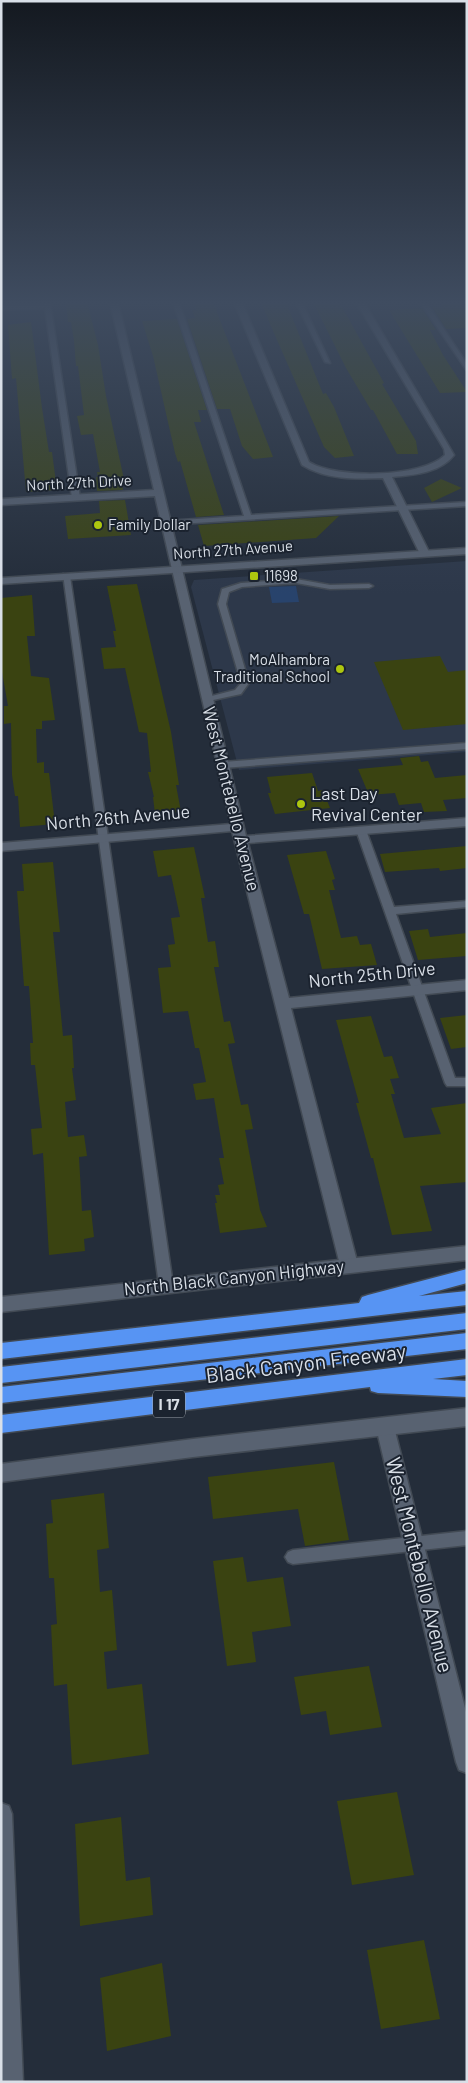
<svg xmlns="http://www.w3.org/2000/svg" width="468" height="2083" viewBox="0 0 468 2083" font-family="Barlow,sans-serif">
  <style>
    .built { fill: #2d384a }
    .green { fill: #28436c }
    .building { fill: #3a4311 }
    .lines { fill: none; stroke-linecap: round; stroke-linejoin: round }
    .service-casing { stroke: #424a54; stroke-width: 3 }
    .minor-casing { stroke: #424a54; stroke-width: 3 }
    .secondary-casing { stroke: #424a54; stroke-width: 3 }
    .motorway-casing { stroke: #424a54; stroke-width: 3 }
    .service { fill: #586271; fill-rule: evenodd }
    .minor { fill: #586271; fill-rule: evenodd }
    .secondary { fill: #586271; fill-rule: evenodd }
    .motorway { fill: #5794f3; fill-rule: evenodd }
    .poi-dot { fill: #adc60f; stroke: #1b232f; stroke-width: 2 }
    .labels { text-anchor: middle; stroke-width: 4; stroke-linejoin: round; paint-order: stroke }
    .far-street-label { font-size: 15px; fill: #d9dfe7; stroke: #1b232f }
    .far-poi-label { font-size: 15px; fill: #d9dfe7; stroke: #1b232f; text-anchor: start }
    .shield { fill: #1b232f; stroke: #a0a7b0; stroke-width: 1 }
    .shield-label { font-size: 16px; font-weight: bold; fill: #d9dfe7 }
    .poi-label { font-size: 18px; fill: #d9dfe7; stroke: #1b232f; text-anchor: start }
    .street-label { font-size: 18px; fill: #d9dfe7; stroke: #1b232f }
    .near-street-label { font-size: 21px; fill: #d9dfe7; stroke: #1b232f }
  </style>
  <rect width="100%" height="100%" fill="#242d3a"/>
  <path class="built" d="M467,561V752L239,770L191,587L194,580Z"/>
  <path class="green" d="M296,586L299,602L272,603L269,587Z"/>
  <path class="building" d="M66,302H87L98,345L106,396L125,484H122L123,490L97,491L96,477H98L97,472H100L93,434L81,435L77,416L84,415L78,366H76L74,341L71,322H68Z
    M193,302H213L273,457L253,459L242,446L230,409H217L187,319L195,318L192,310H197Z
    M269,302H286L323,394L326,393L334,407L354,456L335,458L324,447L270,324L262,304Z
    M313,302H338L345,312L384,383L382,384L416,441L418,454H397L373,410H371L346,368Z
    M440,302H460L462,306H467V328L446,329L432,307H443Z
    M422,308L436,330H430L443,355L467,392L440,393L389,310Z
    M177,319L207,410H198L201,422H194L224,515L196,517L180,461L178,462L175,453L153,356L142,321Z
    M31,322L42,408L49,452H52L57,490L26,492L16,378L12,379L8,325Z
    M441,479L462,488L432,502L424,488Z
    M125,500L131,535L68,539L65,516L100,513L99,501Z
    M339,516L316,538L204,546L198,525Z
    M137,584L171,732L179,785H176L181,812L155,814L153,797H154L148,772H151L147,733L139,732L125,668L104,669L101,648L116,647L113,631H116L107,586Z
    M32,595L35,636H27L31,676L49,678L55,720L42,721V729H36L37,763L44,762V773H49L55,824L20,827L18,796H15L12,775L11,723L4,724V706H8L2,672L1,598Z
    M440,656L448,672L467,670V724L403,730L374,662Z
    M419,756L421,762L428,761L435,778L467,775V798L443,800L447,811L424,812L421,803L399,805L395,793L369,795L358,769L403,765L400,758Z
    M312,773L318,791L323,790L330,808L275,814L268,793H271L267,777Z
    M467,846V868L440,871L439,868L385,872L380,854Z
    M194,847L205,898H201L208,942L215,941L219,967H214L224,1022L230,1021L235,1043L228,1044L241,1105L248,1104L253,1129L245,1130L260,1210L267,1227L220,1233L215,1203H217L215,1195H220L218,1185L224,1184L219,1158H224L214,1098L196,1100L193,1084L206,1082L199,1048H195L188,1011L163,1013L158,968L171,967L168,945L175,944L171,918L180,917L171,875L158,877L153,851Z
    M326,851L335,879L332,880L335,890H329L341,938L357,936L360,945L371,944L377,965L322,969L309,914H304L287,855Z
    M53,862L60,932H53L63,1036L72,1035L74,1068H72L76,1100L65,1102L68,1137L84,1135L87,1156L79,1157L82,1211L91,1210L94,1237L84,1239L85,1251L49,1255L43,1153L33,1155L31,1129L42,1128L35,1065H31L30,1043H33L29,986H24L17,891H24L22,864Z
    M428,929L430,937L467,933V956L418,960L409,931Z
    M467,1015V1047L451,1049L440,1018Z
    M371,1016L384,1057L392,1056L399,1078L390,1079L395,1094H391L404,1138L441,1134L431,1108L467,1103V1182L420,1186L432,1231L392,1235L373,1158H371L356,1103H359L336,1020Z
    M334,1462L349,1540L305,1546L298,1509L213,1519L208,1477Z
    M104,1493L109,1548L97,1550L100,1592L112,1590L117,1650L104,1652L107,1689L142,1684L149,1754L72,1765L67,1684L54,1686L51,1625L57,1624L54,1578H49L46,1524L53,1523L51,1500Z
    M243,1557L247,1582L283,1577L291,1626L252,1632L256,1662L227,1666L213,1561Z
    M369,1666L382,1727L330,1735L326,1711L301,1715L294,1677Z
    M397,1792L414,1875L352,1885L337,1801Z
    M121,1817L126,1881L150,1877L153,1915L80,1926L75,1824Z
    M424,1940L440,2019L381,2029L367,1950Z
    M162,1963L171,2036L107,2051L100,1978Z"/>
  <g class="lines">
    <defs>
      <path id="service" d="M44,302H50L80,498L76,500L72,498L45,308L1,310V306L45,304Z
        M173,302H179L251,515L467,502V506L162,525L161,523L165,521L244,516Z
        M296,302H302L330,363L325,362Z
        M420,302H426L467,364V371Z
        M63,574L70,576L173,1285L171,1289L166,1291L161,1289L159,1285Z
        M296,579L330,585L369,584L373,586L369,588L330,589L296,583L242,587L229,592L226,604L249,683L241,694L204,702V698L235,690L241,683L218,604L222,589L241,583Z
        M467,743V749L223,768L218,765L223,762Z
        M361,827L366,830L394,907L467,901V907L396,914L455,1078H467V1086H447L445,1083L356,830Z
        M467,1531V1545L293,1564L288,1562L285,1557L288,1552L293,1550Z"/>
      <path id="minor" d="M110,302H118L246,836L467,818V826L248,843L289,998L467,980V990L291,1008L358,1265L355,1270L349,1272L343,1270L340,1265L232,831L1,851V843L231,824L155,496L1,505V499L154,490Z
        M234,302H242L309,462C337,479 421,478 445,455L444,449L356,302H364L454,455C440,473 414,475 392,477L430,554L429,556L420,554L383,478C356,479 326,480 302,465Z
        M385,1418L392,1421L394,1427L467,1716V1773L459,1770L456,1762L376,1427L378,1421Z
        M1,1803L9,1806L12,1814L23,2082H1Z"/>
      <path id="secondary" d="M467,548V554L1,584V578Z
        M467,1246V1260L1,1312V1297Z
        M467,1408V1426L193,1457L1,1482V1464L193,1439Z"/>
      <path id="motorway" d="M467,1269V1283L419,1296L467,1291V1305L1,1359V1343L359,1303L362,1297L368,1295Z
        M467,1313V1329L1,1383V1367Z
        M467,1333V1349L1,1403V1387Z
        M467,1359V1375L433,1379L467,1381V1397L378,1393L371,1391L370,1387L1,1433V1415Z"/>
    </defs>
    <use href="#service" class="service-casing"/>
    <use href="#minor" class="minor-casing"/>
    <use href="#secondary" class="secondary-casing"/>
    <use href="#motorway" class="motorway-casing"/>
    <use href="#service" class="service"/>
    <use href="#minor" class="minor"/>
    <use href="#secondary" class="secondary"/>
    <use href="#motorway" class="motorway"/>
  </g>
  <linearGradient id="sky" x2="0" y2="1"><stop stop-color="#141920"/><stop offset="0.51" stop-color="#3f4c60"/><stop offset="1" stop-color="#3f4c60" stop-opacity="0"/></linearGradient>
  <rect width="468" height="594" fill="url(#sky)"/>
  <g class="poi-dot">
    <circle cx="98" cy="525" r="5"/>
    <rect x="249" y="571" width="10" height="10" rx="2.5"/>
    <circle cx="340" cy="669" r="5"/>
    <circle cx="301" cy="804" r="5"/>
  </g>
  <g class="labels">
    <g class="far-street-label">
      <text transform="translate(79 483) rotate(-3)" y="5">North 27th Drive</text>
      <text transform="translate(233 550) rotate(-4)" y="5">North 27th Avenue</text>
    </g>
    <g class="far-poi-label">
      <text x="108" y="530">Family Dollar</text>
      <text x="264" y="581">11698</text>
      <text x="330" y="665" text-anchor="end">MoAlhambra<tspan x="330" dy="17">Traditional School</tspan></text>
    </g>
    <rect class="shield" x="153" y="1390.5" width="32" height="27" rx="4"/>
    <g class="shield-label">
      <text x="169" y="1410">I 17</text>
    </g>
    <g class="poi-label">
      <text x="311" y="800">Last Day<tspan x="311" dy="21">Revival Center</tspan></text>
    </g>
    <g class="street-label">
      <text transform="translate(231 799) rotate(76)" y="6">West Montebello Avenue</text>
      <text transform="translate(118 818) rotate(-5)" y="6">North 26th Avenue</text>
      <text transform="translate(372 975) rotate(-6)" y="6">North 25th Drive</text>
      <text transform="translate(234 1278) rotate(-6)" y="6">North Black Canyon Highway</text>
    </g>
    <g class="near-street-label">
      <text transform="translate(306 1364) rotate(-7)" y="7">Black Canyon Freeway</text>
      <text transform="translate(419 1565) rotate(76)" y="7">West Montebello Avenue</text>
    </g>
  </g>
  <rect width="468" height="2083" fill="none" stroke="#d9dfe7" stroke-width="5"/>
</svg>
